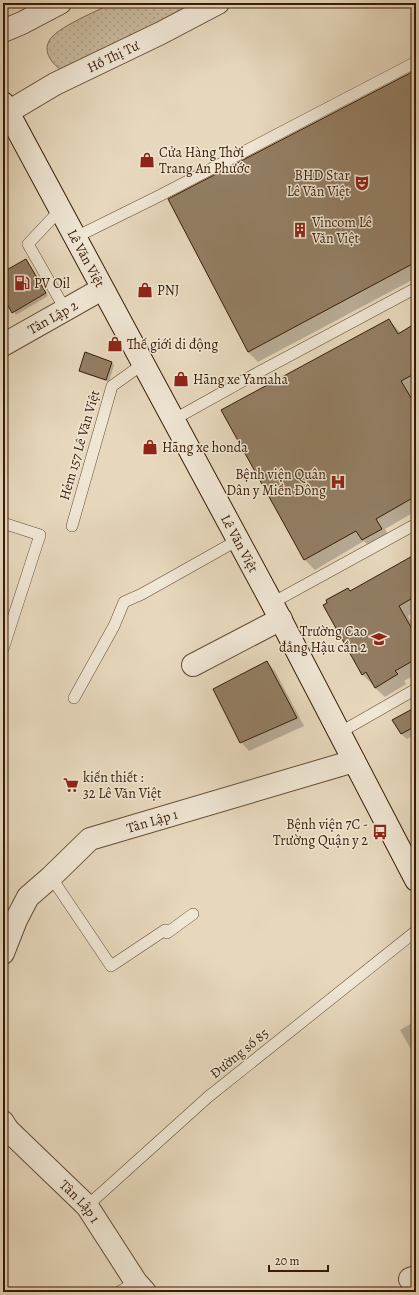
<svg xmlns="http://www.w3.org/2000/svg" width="419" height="1295" viewBox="0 0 419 1295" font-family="Alegreya,serif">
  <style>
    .park { fill: url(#park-dots); stroke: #816a51 }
    .shadow { fill: #0003 }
    .building { fill: #937e64; stroke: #391c04 }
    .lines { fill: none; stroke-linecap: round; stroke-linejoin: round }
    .lane-casing { stroke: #644b32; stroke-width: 12 }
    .street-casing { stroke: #644b32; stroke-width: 24 }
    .secondary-casing { stroke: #391c04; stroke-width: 24 }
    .lane { stroke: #efe6d4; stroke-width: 11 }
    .street { stroke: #efe6d4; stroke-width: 22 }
    .secondary { stroke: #efe6d4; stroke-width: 22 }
    .labels { text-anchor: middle; stroke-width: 3; stroke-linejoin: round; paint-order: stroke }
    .street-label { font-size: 14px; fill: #391c04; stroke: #efe6d4 }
    .poi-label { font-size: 14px; fill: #391c04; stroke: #efe6d4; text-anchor: start }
  </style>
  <defs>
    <pattern id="park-dots" width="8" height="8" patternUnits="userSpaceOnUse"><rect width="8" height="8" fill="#c9b89e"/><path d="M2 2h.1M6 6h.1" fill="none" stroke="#ad9e86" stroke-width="1.8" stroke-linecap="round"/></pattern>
  </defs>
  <rect width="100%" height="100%" fill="#e7d8bd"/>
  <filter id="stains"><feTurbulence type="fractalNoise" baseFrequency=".005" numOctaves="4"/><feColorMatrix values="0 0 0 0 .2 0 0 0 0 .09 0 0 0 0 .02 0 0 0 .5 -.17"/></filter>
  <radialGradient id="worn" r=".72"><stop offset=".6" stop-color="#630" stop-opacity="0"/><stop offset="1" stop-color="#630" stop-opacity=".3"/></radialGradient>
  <path class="park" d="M113,3H210L61,70C52,63 43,53 49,41C55,28 99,10 113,3Z"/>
  <path class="shadow" d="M416,71V278L258,362L248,352Z
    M26,260L48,296L16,315L3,294V274Z
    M389,320L401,333L416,325V388L411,391L416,401V511L385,529L391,539L373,550L364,541L315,570L305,560L222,411Z
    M111,362L114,365L109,382L83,373L81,370Z
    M416,555V611L408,616L416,630V674L404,681L406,684L385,697L375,688L373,683L372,684L362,674L350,592Z
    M267,662L275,671L304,726L249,751L241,742Z
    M416,708V734L407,739L401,734Z
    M416,1021V1056L413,1053L400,1030Z"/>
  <path class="building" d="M416,70V262L248,352L168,199Z
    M26,259L46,293L12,313L3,296V272Z
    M389,319L398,334L416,323V373L401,381L416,406V496L376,519L382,529L362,540L356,531L304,560L221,410Z
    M85,352L112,362L106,380L79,371Z
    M416,554V596L399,606L416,636V659L395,671L398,674L375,688L366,672L362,675L323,605L327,603L326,600L348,588L350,591Z
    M267,661L297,718L240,743L213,689Z
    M416,707V726L401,734L392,720Z"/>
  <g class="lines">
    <defs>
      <path id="lane" d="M60,210L28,244L65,309
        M74,238L159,196L416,62
        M173,420L259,372L416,288
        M3,523L40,535L3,649
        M72,526L112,386L143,364
        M272,603L416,524
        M74,698L114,626L124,602L142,594L238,540
        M339,733L416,689
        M51,877L111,966L165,930L167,933L193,914
        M87,1206L208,1097L416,931
        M119,1292L136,1282"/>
      <g id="street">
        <path d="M3,31L22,23L60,3"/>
        <path id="s1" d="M8,112L55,84L161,33L218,3"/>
        <path id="s2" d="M3,345L102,289"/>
        <path d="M193,665L281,619"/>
        <path id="s3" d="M3,953L16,920L28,897L51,877L90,839L354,761"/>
        <path id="s4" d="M3,1122L8,1130L87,1206L136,1282L145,1292"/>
        <path d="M410,1279L416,1277"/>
      </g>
      <g id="secondary">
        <path id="s5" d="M3,103L272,603L416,880"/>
      </g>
    </defs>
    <use href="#lane" class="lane-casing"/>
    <use href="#street" class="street-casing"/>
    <use href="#secondary" class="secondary-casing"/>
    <use href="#lane" class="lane"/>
    <use href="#street" class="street"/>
    <use href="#secondary" class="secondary"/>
  </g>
  <defs>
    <symbol id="shop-bare" viewBox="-9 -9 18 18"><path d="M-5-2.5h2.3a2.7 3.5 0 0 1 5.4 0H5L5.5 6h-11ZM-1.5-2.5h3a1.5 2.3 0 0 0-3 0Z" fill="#8f2418" stroke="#efe6d4" stroke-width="2.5" paint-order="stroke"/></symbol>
    <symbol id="theatre-bare" viewBox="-9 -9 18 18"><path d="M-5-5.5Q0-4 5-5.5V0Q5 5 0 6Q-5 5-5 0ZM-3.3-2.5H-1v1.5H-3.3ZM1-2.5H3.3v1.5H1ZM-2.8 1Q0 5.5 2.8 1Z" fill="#8f2418" stroke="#efe6d4" stroke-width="2.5" paint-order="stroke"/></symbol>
    <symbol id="building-bare" viewBox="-9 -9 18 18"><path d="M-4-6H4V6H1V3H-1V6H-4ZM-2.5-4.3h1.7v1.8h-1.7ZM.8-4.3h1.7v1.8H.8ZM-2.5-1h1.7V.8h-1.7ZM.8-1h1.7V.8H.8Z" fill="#8f2418" stroke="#efe6d4" stroke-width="2.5" paint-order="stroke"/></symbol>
    <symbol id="fuel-bare" viewBox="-9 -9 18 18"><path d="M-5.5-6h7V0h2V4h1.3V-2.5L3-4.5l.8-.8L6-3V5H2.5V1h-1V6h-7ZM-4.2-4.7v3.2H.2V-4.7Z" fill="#8f2418" stroke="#efe6d4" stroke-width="2.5" paint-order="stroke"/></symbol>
    <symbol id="hospital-bare" viewBox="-9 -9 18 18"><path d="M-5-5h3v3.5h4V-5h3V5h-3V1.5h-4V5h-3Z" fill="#8f2418" stroke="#efe6d4" stroke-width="2.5" paint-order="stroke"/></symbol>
    <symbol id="university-bare" viewBox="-9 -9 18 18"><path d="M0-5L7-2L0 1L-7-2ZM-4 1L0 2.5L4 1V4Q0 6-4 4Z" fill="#8f2418" stroke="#efe6d4" stroke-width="2.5" paint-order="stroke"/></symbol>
    <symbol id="supermarket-bare" viewBox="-9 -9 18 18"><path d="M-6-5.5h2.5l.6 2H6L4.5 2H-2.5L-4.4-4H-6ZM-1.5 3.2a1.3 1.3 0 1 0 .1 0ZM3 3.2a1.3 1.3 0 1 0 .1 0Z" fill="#8f2418" stroke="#efe6d4" stroke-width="2.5" paint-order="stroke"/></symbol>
    <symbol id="bus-bare" viewBox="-9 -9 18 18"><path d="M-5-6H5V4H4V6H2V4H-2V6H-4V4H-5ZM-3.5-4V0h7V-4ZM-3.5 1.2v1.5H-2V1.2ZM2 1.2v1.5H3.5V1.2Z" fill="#8f2418" stroke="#efe6d4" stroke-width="2.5" paint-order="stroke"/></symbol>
  </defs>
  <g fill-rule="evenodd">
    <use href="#shop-bare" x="136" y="149" width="22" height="22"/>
    <use href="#theatre-bare" x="351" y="172" width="22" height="22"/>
    <use href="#building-bare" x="289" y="219" width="22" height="22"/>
    <use href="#fuel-bare" x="11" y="272" width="22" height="22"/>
    <use href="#shop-bare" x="134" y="279" width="22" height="22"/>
    <use href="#shop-bare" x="104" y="333" width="22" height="22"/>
    <use href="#shop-bare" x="170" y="368" width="22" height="22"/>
    <use href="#shop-bare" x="139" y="436" width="22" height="22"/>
    <use href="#hospital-bare" x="327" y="471" width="22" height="22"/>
    <use href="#university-bare" x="368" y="628" width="22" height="22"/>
    <use href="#supermarket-bare" x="60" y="774" width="22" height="22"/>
    <use href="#bus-bare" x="369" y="821" width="22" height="22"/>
  </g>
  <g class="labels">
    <g class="street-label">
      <text dy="5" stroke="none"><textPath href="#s1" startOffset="119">Hồ Thị Tư</textPath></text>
      <text dy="5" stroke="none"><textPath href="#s5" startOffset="176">Lê Văn Việt</textPath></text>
      <text dy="5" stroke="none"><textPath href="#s2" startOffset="57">Tân Lập 2</textPath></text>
      <text transform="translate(79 445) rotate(-74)" y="5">Hẻm 157 Lê Văn Việt</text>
      <text dy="5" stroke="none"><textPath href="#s5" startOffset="500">Lê Văn Việt</textPath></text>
      <text dy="5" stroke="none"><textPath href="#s3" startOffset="211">Tân Lập 1</textPath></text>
      <text transform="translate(239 1053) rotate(-39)" y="5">Đường số 85</text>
      <text dy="5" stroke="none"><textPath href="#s4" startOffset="111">Tân Lập 1</textPath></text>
    </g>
    <g class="poi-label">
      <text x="159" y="157">Cửa Hàng Thời<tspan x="159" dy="16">Trang An Phước</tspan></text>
      <text x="350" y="180" text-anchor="end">BHD Star<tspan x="350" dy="16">Lê Văn Việt</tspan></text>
      <text x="312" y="227">Vincom Lê<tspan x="312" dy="16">Văn Việt</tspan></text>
      <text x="34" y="288">PV Oil</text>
      <text x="157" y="295">PNJ</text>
      <text x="127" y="349">Thế giới di động</text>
      <text x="193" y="384">Hãng xe Yamaha</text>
      <text x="162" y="452">Hãng xe honda</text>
      <text x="326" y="479" text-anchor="end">Bệnh viện Quân<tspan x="326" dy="16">Dân y Miền Đông</tspan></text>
      <text x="367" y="636" text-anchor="end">Trường Cao<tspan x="367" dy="16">đẳng Hậu cần 2</tspan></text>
      <text x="83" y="782">kiến thiết :<tspan x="83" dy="16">32 Lê Văn Việt</tspan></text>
      <text x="368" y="829" text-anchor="end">Bệnh viện 7C -<tspan x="368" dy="16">Trường Quận y 2</tspan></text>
    </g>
  </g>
  <rect width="419" height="1295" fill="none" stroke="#e7d8bd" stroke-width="16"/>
  <rect x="4" y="4" width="411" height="1287" fill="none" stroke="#391c04" stroke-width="2"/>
  <rect x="8" y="8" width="403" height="1279" fill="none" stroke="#391c04"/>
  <path d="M269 1265v6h59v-6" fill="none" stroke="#391c04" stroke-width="2"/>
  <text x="275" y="1265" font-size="12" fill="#391c04" stroke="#efe6d4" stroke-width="3" paint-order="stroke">20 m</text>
  <rect width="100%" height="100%" filter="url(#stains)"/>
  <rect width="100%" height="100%" fill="url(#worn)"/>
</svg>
